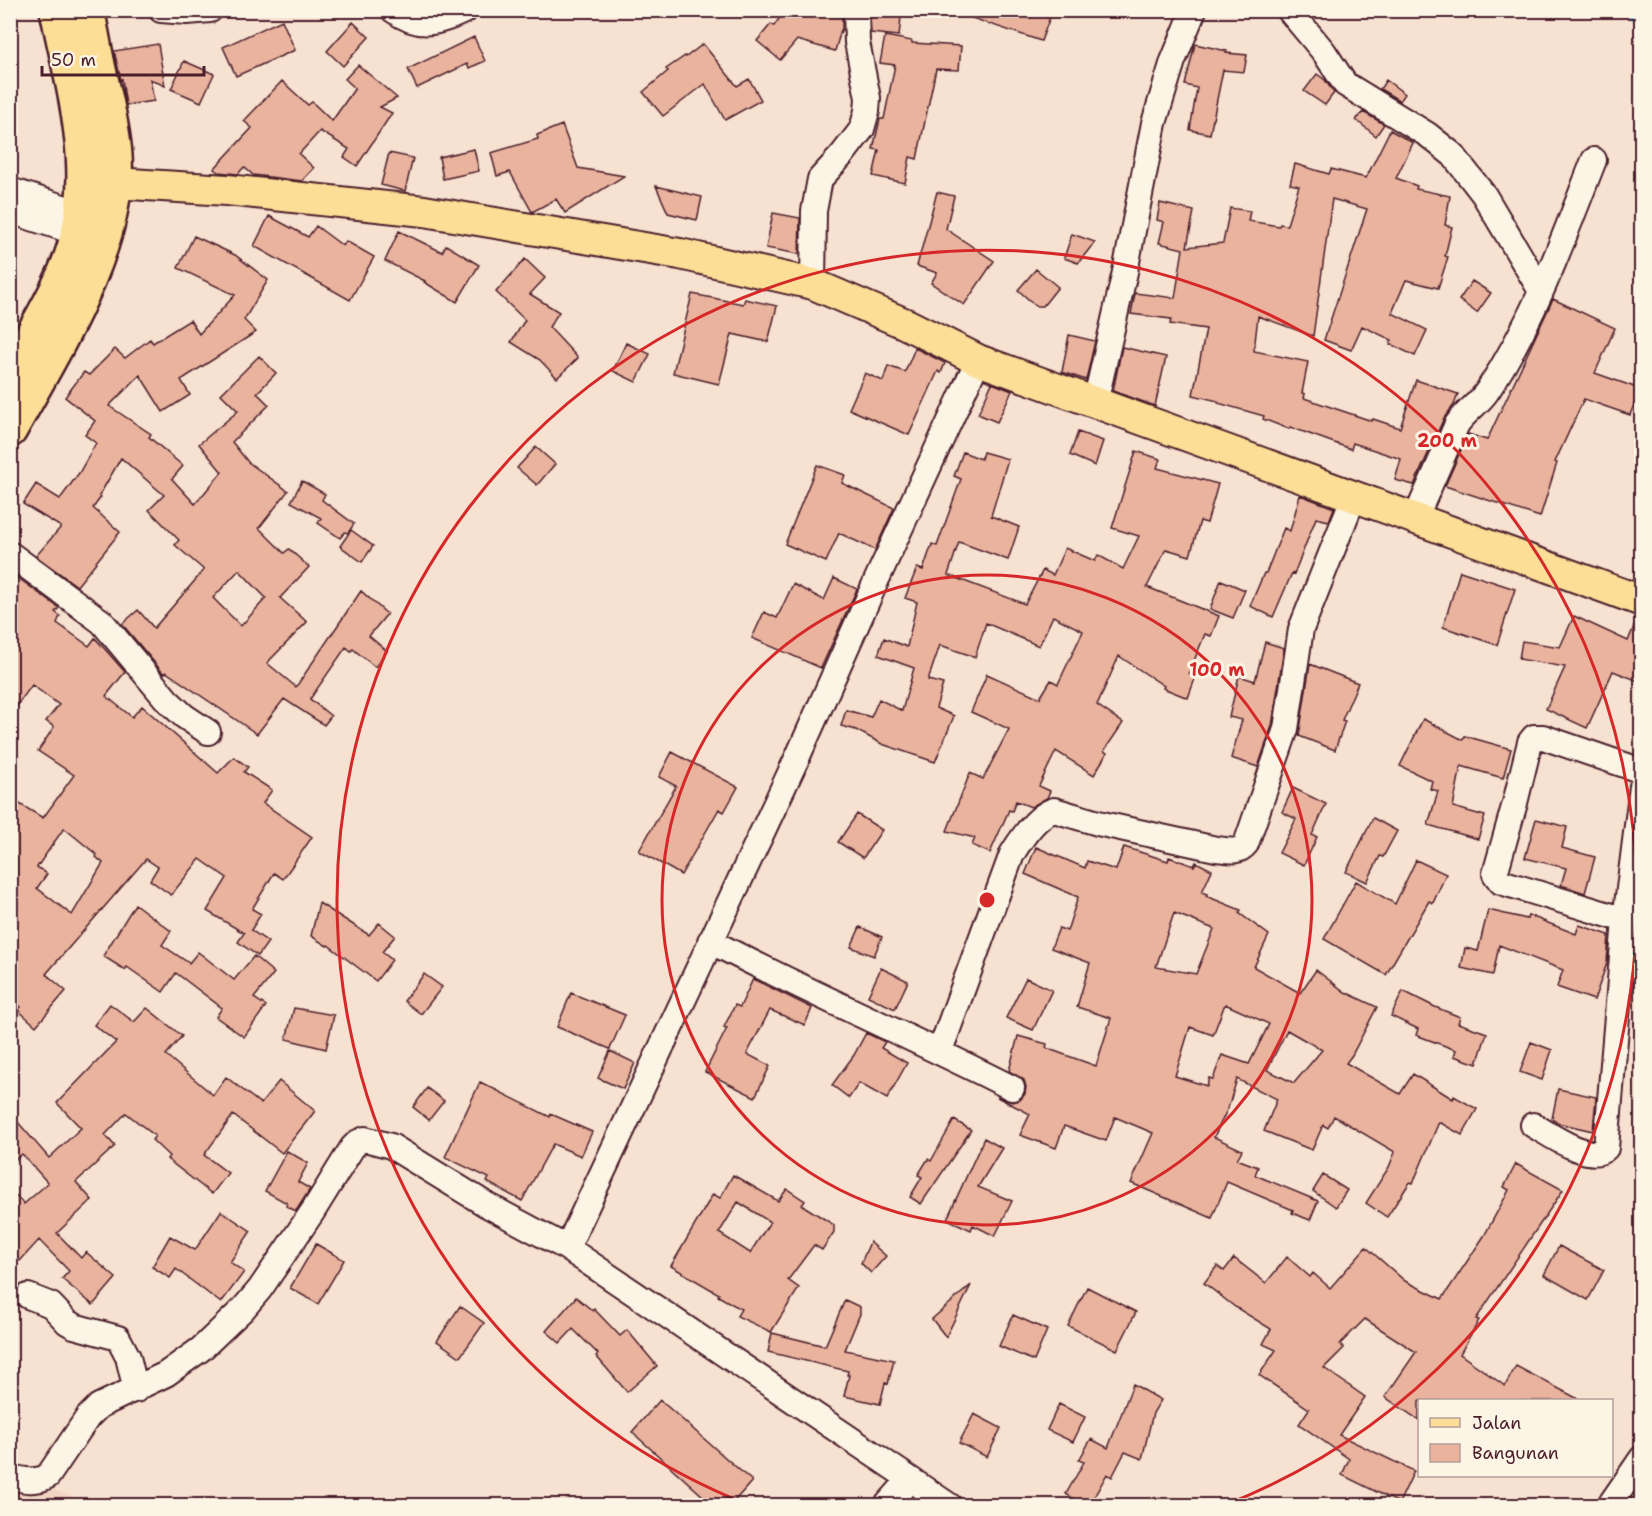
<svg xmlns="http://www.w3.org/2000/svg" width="1652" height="1516" viewBox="0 0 1652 1516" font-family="'Shantell Sans',sans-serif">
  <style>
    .built { fill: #f3d3c1 }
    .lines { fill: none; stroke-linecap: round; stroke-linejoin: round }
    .canal { stroke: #8ccfed; stroke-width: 22 }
    .building { fill: #eab39e; stroke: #4a1f2b; stroke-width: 1.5; fill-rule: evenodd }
    .minor-casing { stroke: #4a1f2b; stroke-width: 28 }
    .major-casing { stroke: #4a1f2b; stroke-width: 34 }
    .highway-casing { stroke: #4a1f2b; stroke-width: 38 }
    .minor { stroke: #fcf5e5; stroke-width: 24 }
    .major { stroke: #fdde96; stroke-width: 30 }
    .highway { stroke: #fdde96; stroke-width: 33 }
    .ring { fill: none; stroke: #d62828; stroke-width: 3 }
    .centre { fill: #d62828; stroke: #fcf5e5; stroke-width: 3 }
    .ring-label { font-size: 18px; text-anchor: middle; font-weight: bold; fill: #d62828; stroke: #fcf5e5; stroke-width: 6; stroke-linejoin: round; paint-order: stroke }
  </style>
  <rect width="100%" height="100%" fill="#f7e1d0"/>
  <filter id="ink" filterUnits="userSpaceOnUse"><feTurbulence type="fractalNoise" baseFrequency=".0167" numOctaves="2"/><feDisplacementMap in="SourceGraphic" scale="12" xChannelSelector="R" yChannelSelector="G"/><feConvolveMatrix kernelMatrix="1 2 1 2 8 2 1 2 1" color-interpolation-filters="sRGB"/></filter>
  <g filter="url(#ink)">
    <path class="built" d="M29,1482L98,1505H11L10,1490Z"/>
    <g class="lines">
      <path class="canal" d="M1637,10L1642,13"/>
    </g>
    <path class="building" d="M785,10L842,11V30H841L835,51L797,40L780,60L757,41L771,24L774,26Z
      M960,10H1033L1050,17L1041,41L960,14Z
      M870,14L901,17L899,36L871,33Z
      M282,20L295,50L236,76L223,47Z
      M353,22L369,37L343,66L327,51Z
      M885,36L912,41V43L961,46L959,70L936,69L917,159L910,157L905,183L873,176L879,150L873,149L880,119H884L895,65L880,63Z
      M474,37L485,61L469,68L467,64L417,88L408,69Z
      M158,44L165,86L150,79L154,101L126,105L122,79L121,80L114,51Z
      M703,44L737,86L749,79L761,100L725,120L705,84L663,116L643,92L668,71L666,69L685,56L686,57Z
      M1195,44L1227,51L1226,53L1247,55L1244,72L1223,70L1210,134L1190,130L1197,88L1185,85Z
      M184,61L214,74L201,102L171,89Z
      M358,65L397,98L380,107L392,113L357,166L344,157L349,149L320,131L299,154L314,168L302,181L253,175L244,167L238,174L218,172L214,169L252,128L244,121L282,81L308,105L312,102L332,121L355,88L345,79Z
      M1317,74L1325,80L1334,93L1325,105L1304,91Z
      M1386,80L1405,94L1400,101L1380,89Z
      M1363,112L1384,124L1376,136L1356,120Z
      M562,125L578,168L624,176L565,213L556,199L532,212L510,172L497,176L491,153L538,139L537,135Z
      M1390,130L1413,143L1396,178L1417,186L1416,189L1450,196L1445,225L1452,227L1445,256L1448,257L1438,288L1406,280L1392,313L1427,330L1415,356L1390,344L1392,340L1362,326L1351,350L1324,340L1367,209L1332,199L1313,336L1258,316L1254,351L1308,362L1302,393L1305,394L1304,398L1372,421L1373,419L1400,428L1416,380L1458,394L1454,405L1444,418L1414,485L1395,480L1401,459L1353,443L1351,449L1290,427L1289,429L1263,419L1264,416L1218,403V401L1193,395L1206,329L1170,324L1171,319L1131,314L1135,293L1175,298L1183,249L1159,243L1164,222L1157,220L1160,203L1194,211L1187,247L1223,243L1230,208L1250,211L1248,221L1279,226L1280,224L1287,225L1299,186L1290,184L1295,164L1329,174L1331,169L1366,178Z
      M474,149L479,171L443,179L439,157Z
      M389,153L413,158L405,191L381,185Z
      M656,186L702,197L697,220L668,213Z
      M937,192L954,196L946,229L994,261L964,305L931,283L937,273L917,266Z
      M773,213L800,218L799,254L766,248Z
      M269,216L308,237L316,226L343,246L346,241L374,257L350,300L254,246Z
      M399,231L442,252L446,245L479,265L457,302L424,282L425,281L385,261Z
      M1072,234L1095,242L1078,263L1064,258Z
      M194,236L235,255L268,280L244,320L256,332L181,380L190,395L163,412L140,375L109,406L151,434L149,437L183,466L172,479L195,504L222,472L199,444L238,411L221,394L259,356L276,373L257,393L269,405L232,442L248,462L288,491L259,528L284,553L289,549L309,567L280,598L307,622L267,663L296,687L361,591L387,614L369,636L387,651L375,667L353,649L351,651L346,647L310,699L331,716L324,725L284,699L257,734L166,672L164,674L122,624L138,610L154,628L204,570L175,545L179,540L149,510L164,495L121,458L99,496L101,497L93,508L120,532L77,586L36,556L61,527L23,504L36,484L60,499L79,473L96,443L85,435L95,421L65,397L84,372L89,375L115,349L125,358L150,339L153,343L190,320L199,334L235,295L178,268ZM239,570L266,598L241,626L213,598Z
      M525,259L545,278L530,294L559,312L549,327L578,358L557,378L540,360L511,342L525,320L496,292Z
      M1036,269L1058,287L1043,306H1036L1018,290Z
      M1472,281L1491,293L1477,313L1459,300Z
      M692,294L743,304L745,299L777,306L768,342L732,334L719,384L673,373Z
      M1553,299L1615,328L1595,373L1640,389L1630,415L1584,399L1555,462L1557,463L1540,517L1445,486L1468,434L1487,440Z
      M1069,335L1095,341L1086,380L1062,372Z
      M626,343L650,354L636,382L613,371Z
      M1122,347L1166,357L1155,406L1113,391Z
      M915,348L945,363L941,373L938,371L909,435L849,409L865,373L883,381L888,366L905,372Z
      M992,383L1012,391L997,422L978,414Z
      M1078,432L1103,441L1095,466L1070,455Z
      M536,447L555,464L537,485L517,468Z
      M1136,451L1160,459L1157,468L1218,484L1207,523L1200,521L1190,556L1166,549L1147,587L1219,616L1211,636L1205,634L1189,673L1196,676L1188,698L1163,688L1164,686L1119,656L1097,705L1123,723L1104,751L1107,753L1094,775L1056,751L1039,786L1050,791L1047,798L1031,807L1016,801L1012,811L1009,810L990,853L972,845L975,838L947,831L970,773L983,779L1009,729L971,712L987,674L1040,698L1051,680L1058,684L1083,631L1053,616L1039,646L986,623L975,657L940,645L928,680L943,684L936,708L954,716L935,762L882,744L856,730L841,726L846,710L871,717L879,699L902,711L914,668L878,655L884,638L907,647L917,602L905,598L917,568L923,570L932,544L937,546L961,479L954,476L963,452L981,459L983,452L1008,459L991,516L1019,527L1008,560L959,542L948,575L1025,604L1043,570L1053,575L1065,548L1095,561L1098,555L1123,569L1139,536L1112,528Z
      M817,465L845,475L842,483L894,508L875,550L839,533L826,562L785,544Z
      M302,481L325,494L322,500L354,524L348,533L345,532L340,538L318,523L321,518L291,502Z
      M1300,495L1334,508L1329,521L1316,518L1294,574L1292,573L1273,617L1250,606L1264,573H1266L1284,528L1290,531Z
      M351,530L373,546L362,562L340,546Z
      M1460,571L1515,589L1497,645L1443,627Z
      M10,572L59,608L55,612L60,616L57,623L89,646L95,638L125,672L106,696L132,717L142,706L218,773L234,757L248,767L244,772L272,790L263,803L312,837L283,879L274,873L252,909L261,914L251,930L268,942L258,956L238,942L244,933L207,911L227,878L200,859L171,895L150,880L158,867L146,859L46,974L66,991L36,1026L18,1010L21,1007L10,998V798L43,818L74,775L38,751L54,727L46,721L59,705L32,685L10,715ZM64,828L97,855L96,857L103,863L72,915L37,888L47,874L37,867Z
      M834,578L857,589L821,668L752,638L764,612L777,618L793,584L824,600Z
      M1221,580L1245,590L1233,618L1210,609Z
      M1574,616L1628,641L1638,617L1641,618V682L1613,671L1587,728L1546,709L1565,667L1519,659L1522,641L1560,647Z
      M1265,642L1284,648L1272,726L1258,767L1231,758L1242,720L1229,717L1239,676L1255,681Z
      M1310,664L1358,683L1342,720L1345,721L1335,750L1299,736Z
      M1423,719L1463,740L1465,736L1511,749L1503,778L1461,766L1453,807L1485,816L1478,839L1428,825L1438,791L1430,789L1432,781L1400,766Z
      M672,752L738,787L724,812L719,809L681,875L639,851L676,786L659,777Z
      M1293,788L1326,804L1312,835L1317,837L1304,865L1279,853L1296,819L1282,812Z
      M857,814L882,830L863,858L838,842Z
      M1373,818L1397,831L1383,857L1380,856L1367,882L1346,872Z
      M1536,819L1567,827L1562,848L1595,857L1585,893L1561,885L1566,868L1525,858Z
      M1036,847L1085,868L1087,861L1116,870L1124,847L1168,861L1169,857L1194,866L1196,862L1212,870L1202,892L1207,894L1206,896L1241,910L1239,913L1269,935L1254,967L1300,993L1316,970L1345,992L1377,1007L1352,1055L1346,1063L1400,1094L1413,1074L1453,1099L1454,1096L1477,1109L1462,1135L1439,1122L1413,1183L1410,1182L1387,1217L1366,1203L1389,1167L1395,1152L1334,1116L1328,1128L1323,1125L1312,1150L1264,1131L1277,1099L1237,1079L1228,1108L1214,1137L1242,1150L1237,1159L1258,1167L1255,1175L1318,1201L1310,1220L1292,1213L1293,1210L1227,1182L1212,1218L1131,1183L1153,1133L1115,1117L1106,1141L1064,1126L1056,1148L1020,1135L1030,1114L997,1097L1013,1102L1020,1100L1025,1094L1026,1087L1024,1080L1009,1071L1018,1036L1047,1044L1046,1048L1096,1066L1111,1018L1077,1007L1090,963L1051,948L1059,928L1067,931L1078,897L1025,874ZM1174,913L1214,929L1196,974L1156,967ZM1225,1004L1269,1024L1249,1064L1222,1055L1213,1079L1209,1078L1207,1086L1175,1076L1190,1027L1213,1035ZM1287,1030L1322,1050L1294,1083L1267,1070Z
      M1416,860L1446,874L1433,903L1429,901L1386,975L1324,939L1356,881L1395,904Z
      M319,903L369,935L379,923L395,936L382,952L392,960L376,981L328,945L327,946L311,936Z
      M135,904L171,931L162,945L189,963L198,952L234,980L254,956L274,973L254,998L266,1006L244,1037L216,1017L222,1008L176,973L163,992L127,967L125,970L103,956Z
      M1488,910L1527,919L1528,915L1576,934L1579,925L1609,935L1607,963L1594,1000L1557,987L1563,970L1499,945L1493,975L1461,968L1465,948L1478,951Z
      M860,927L882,937L874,956L851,947Z
      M881,968L908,981L895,1009L868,996Z
      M424,974L442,987L421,1014L404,1001Z
      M1026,978L1052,990L1033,1030L1006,1018Z
      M753,979L812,1008L805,1025L770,1010L747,1054L770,1066L755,1097L705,1072L727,1028L724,1027L735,1005L740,1007Z
      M1403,991L1435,1007L1460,1017L1458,1023L1487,1033L1477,1064L1454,1056L1456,1050L1416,1035L1418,1029L1391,1016Z
      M571,993L625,1015L610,1049L557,1027Z
      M110,1004L134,1022L147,1008L182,1036L166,1055L213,1095L226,1077L261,1104L279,1081L315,1111L282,1153L233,1115L204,1155L228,1173L212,1194L167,1159L169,1156L152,1140L155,1136L126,1113L105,1135L115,1146L76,1182L92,1200L57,1233L81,1258L86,1252L116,1278L93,1305L62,1279L69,1271L39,1240L20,1261L10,1252V1190L24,1204L48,1183L22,1154L10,1164V1113L49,1158L81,1128L57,1103L116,1042L94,1025Z
      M294,1008L334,1015L326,1049L286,1039Z
      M866,1033L885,1042L881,1048L907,1063L887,1099L859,1083L849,1098L832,1085L854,1055Z
      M1531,1042L1552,1050L1542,1080L1520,1072Z
      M610,1051L635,1063L623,1089L598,1078Z
      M480,1082L550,1117L551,1114L592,1132L581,1156L553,1144L522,1201L487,1182L489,1178L445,1157Z
      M427,1088L444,1101L429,1120L413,1107Z
      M1558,1089L1596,1097L1593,1131L1558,1123L1552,1119Z
      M954,1120L971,1130L921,1204L910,1197L922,1177L918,1175L928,1159L931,1161Z
      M984,1138L1002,1148L978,1187L1012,1201L995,1236L973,1225L971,1230L947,1219Z
      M287,1151L308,1163L298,1182L310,1189L296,1211L286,1206L287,1203L265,1191Z
      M1516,1164L1563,1190L1476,1319L1479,1320L1460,1354L1505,1386L1516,1366L1582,1401H1419V1420L1385,1397L1416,1352L1365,1319L1340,1344L1344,1348L1324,1368L1365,1397L1339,1435L1414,1471L1399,1503L1342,1475L1349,1459L1299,1424L1309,1409L1259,1375L1276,1350L1263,1344L1271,1329L1235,1307L1204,1283L1217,1266L1224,1271L1234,1258L1266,1283L1287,1257L1310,1277L1313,1273L1330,1288L1366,1247L1405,1281L1442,1299L1484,1236L1509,1190L1504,1187Z
      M733,1175L778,1201L787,1189L805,1201L802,1205L834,1225V1232L822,1250L814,1245L788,1280L799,1288L771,1332L737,1316L741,1309L718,1296L719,1294L671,1266L713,1194L720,1198ZM738,1202L770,1222L750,1253L719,1233Z
      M1323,1175L1347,1190L1336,1207L1313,1191Z
      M221,1211L251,1231L230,1262L244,1272L221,1303L176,1269L170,1278L152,1267L170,1236L195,1250Z
      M870,1242L886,1256L871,1273L861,1263Z
      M316,1244L344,1260L318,1304L290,1288Z
      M1559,1246L1604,1270L1588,1300L1544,1275Z
      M971,1285L946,1337L932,1319Z
      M1087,1287L1136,1312L1117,1350L1068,1326Z
      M576,1297L593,1311L594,1309L620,1336L627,1330L657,1366L627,1392L596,1356L598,1354L573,1329L560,1343L546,1331Z
      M845,1300L860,1307V1314L845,1350L894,1360L888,1384L885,1383L880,1404L844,1396L849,1375H847L848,1371L768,1352L772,1333L825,1346Z
      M460,1306L484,1323L460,1357L437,1341Z
      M1013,1315L1047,1330L1034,1361L999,1346Z
      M1133,1384L1161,1400L1153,1413L1142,1459L1125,1452L1112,1477L1107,1474L1089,1506H1086L1066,1494L1084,1462L1079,1460L1091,1439L1108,1448Z
      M660,1400L752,1481L730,1506H714L632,1432Z
      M1059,1404L1085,1417L1073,1442L1047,1430Z
      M974,1414L1001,1428L987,1457L959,1443Z"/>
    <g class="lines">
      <defs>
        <path id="minor" d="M161,10L187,12L210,10
          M393,10C420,30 438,23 466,10
          M1289,10L1324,52L1345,84L1428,135L1453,155L1484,195L1541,291
          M10,190L81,213
          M10,211L78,233
          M813,284L814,211L820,179L842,155L862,129L867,111L868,98L857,42L856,10
          M1095,403L1125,272L1154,123L1173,61L1194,10
          M1415,519L1457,424C1466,411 1480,403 1488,390C1535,319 1563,239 1594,160
          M10,554L102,622L167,700L184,716L208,732
          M1625,920L1501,882L1495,874L1515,803L1530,742L1534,737H1543L1642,771
          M710,941C809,993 912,1037 1012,1088
          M940,1051L1012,854C1021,839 1037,815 1054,810L1098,823L1216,849C1227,850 1238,854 1246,844L1286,729L1301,629L1354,496
          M1533,1125C1549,1134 1591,1164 1606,1148L1625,920L1642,786
          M28,1296L51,1305L67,1322L74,1326L118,1338L128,1357L136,1390
          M11,1477C23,1480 36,1483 48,1476L88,1417L99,1406L166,1374L201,1349L243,1309L260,1289L313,1211L352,1148L358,1142L365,1139L391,1146L487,1205L567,1248
          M886,1506L910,1479
          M950,1506L567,1248L798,756L877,579L978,360
          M1609,1506L1642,1458"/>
        <path id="major" d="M114,183L227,190L424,211L680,254L813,284L906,324L978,360L1642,601"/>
        <path id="highway" d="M10,374C29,340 50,307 65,272C103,187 75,97 57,10
          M10,430C53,352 121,246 115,155C113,127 106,100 100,74C95,53 92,31 87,10"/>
      </defs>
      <use href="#minor" class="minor-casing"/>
      <use href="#major" class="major-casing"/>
      <use href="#highway" class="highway-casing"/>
      <use href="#minor" class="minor"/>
      <use href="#major" class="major"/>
      <use href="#highway" class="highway"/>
    </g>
  </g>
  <g class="ring">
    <circle cx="987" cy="900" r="325"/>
    <path d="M749 1505A650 650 0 1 1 1225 1505"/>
  </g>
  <circle cx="987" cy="900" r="9" class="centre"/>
  <g class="ring-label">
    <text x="1447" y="447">200 m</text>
    <text x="1217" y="676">100 m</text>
  </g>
  <rect width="1652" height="1516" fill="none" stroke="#fcf5e5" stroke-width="36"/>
  <rect x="18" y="18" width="1616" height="1480" fill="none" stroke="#4a1f2b" stroke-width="2" filter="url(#ink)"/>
  <rect x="1418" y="1399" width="195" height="78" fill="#fcf5e5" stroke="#b59f9b" stroke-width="1.5"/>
  <rect x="1430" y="1418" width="30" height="9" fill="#fdde96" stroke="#b59f9b" stroke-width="1.5"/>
  <text x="1472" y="1429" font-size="18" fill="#4a1f2b">Jalan</text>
  <rect x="1430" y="1444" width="30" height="18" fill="#eab39e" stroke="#b59f9b" stroke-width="1.5"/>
  <text x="1472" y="1459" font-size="18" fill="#4a1f2b">Bangunan</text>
  <path d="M42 66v9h162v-9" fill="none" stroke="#4a1f2b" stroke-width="3"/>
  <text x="51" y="66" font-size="18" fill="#4a1f2b" stroke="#fcf5e5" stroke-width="4.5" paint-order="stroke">50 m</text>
</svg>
